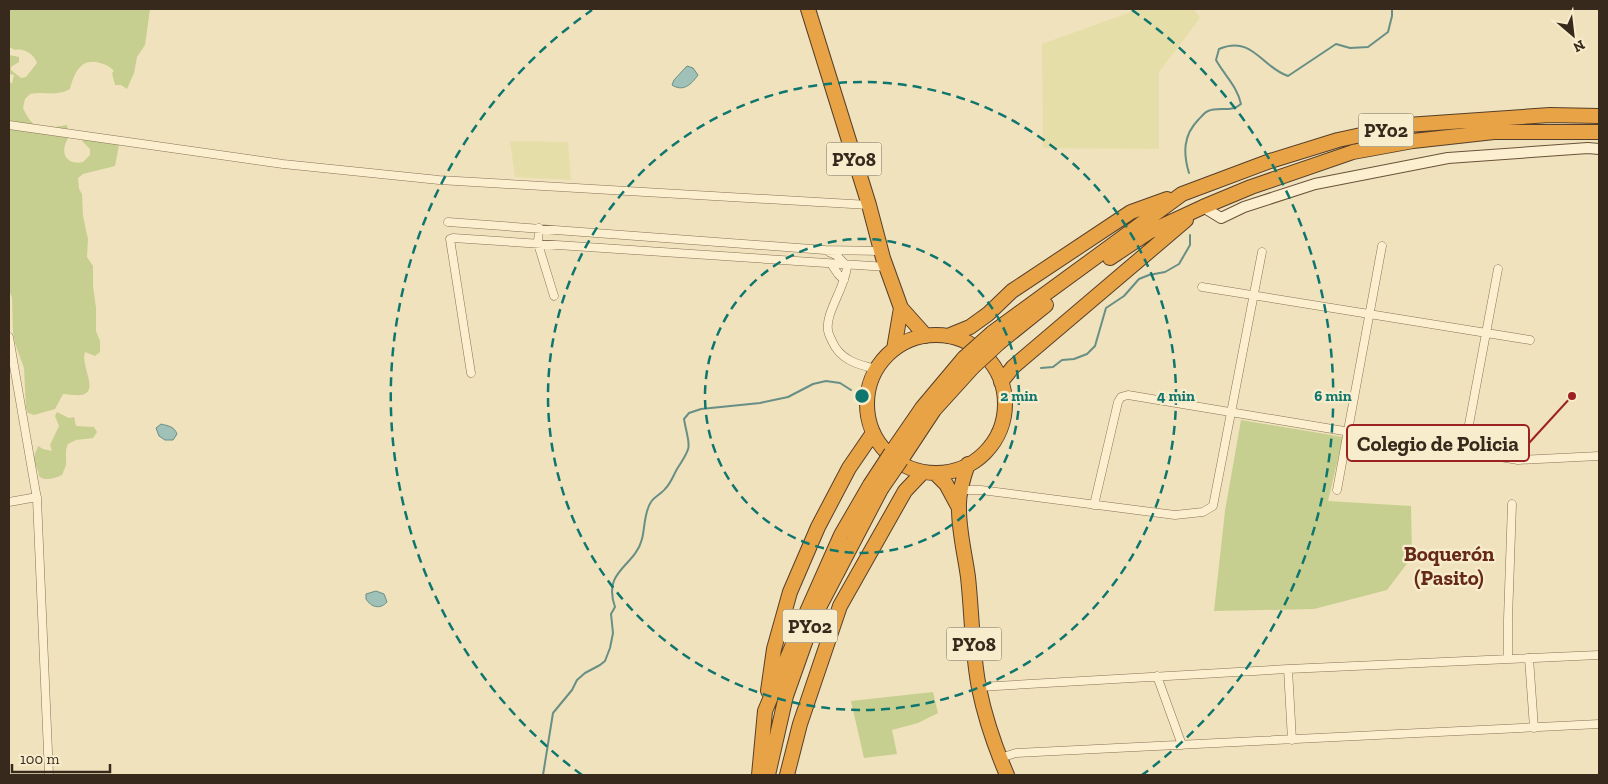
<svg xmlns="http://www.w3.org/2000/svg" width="1608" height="784" viewBox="0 0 1608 784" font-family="'Zilla Slab',serif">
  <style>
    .farmland { fill: #e6dea9 }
    .green { fill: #c6cf90 }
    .water { fill: #a0c1b8; stroke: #688f86 }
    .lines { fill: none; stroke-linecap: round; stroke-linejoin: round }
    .stream { stroke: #688f86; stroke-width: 2 }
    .street-casing { stroke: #897155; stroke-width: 9 }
    .secondary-casing { stroke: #6a5238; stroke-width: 12 }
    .highway-casing { stroke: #563f2a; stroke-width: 16 }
    .street { stroke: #fbefd0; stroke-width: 8 }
    .secondary { stroke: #fbefd0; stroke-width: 10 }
    .highway { stroke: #e7a346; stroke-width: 14 }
    .highway-bridge-casing { stroke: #563f2a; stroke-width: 16; stroke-linecap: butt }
    .highway-bridge { stroke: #e7a346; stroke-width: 14 }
    .ring { fill: none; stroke: #0f766e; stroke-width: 2.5; stroke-dasharray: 9 6 }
    .labels { text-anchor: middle; stroke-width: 4.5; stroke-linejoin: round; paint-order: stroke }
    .shield { fill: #f7eccc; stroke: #716450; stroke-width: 1 }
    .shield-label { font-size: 19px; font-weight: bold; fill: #37291b }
    .neighbourhood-label { font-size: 21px; font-weight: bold; fill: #662917; stroke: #f7eccc }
    .centre { fill: #0f766e; stroke: #f7eccc; stroke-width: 2.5 }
    .ring-label { font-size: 15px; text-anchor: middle; font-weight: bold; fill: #0f766e; stroke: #f7eccc; stroke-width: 4.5; stroke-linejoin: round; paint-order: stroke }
    .leader { fill: none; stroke: #9b2221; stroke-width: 2 }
    .callout-dot { fill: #9b2221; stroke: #f7eccc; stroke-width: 2 }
    .callout { fill: #f7eccc; stroke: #9b2221; stroke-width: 2 }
    .callout-label { font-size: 21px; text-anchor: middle; font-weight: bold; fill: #37291b }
  </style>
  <rect width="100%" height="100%" fill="#f0e2bc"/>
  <path class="farmland" d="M1139,9H1194L1200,18L1159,72V149L1043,148L1042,44Z
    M510,141L568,142L571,180L515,177Z"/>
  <path class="green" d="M9,9H150L145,45L137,57L134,73L127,89L121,85H115L112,73L114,71C109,66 107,65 100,63C81,57 74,73 70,89C55,97 46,91 30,94L25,99L23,108C34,132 43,129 67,125L69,137C59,151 65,166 83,162L90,155V149L82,141L85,137L116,141L119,145L115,166L83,174L78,178L79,189L82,194L83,216L88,239L87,257L93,266V286L96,308V331L100,341V352L95,356L85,352C80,366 101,393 80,395C75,396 69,394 63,394L55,409L34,415L28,413L26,408L24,368L15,343L13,332L12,298L9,290V82L12,83L14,75L9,74V55L19,57V62L11,67V70L21,78L26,77L37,63C34,54 24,48 15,50L9,47Z
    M57,412L69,418L74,417L76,426L94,427L97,432L93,438L76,440L68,444L66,450V465L62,475C55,478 45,482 39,476C39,469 34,465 34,459C34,455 37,450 38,446L43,449L52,451L50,445L59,426L55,416Z
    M1241,420L1343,437L1328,501L1411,506L1412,557L1387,590L1314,609L1214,611L1225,511Z
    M933,692L938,713L918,723L892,730L897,754L864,758L851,701Z"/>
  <path class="water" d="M687,66L693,68L698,75C691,85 683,92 672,85L674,80Z
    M161,424C168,426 174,426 177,434L173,440H165L159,436L156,428Z
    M376,591L384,594L387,602C380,610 371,607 366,599V594Z"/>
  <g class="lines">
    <path class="stream" d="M1189,173C1183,153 1183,135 1199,119C1201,117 1205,112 1208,111C1219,106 1231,113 1241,104C1237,86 1225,76 1216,60L1219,49C1253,35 1261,67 1288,76L1336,44L1350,48L1368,47L1388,32L1392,16V9
      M1041,368L1053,367L1062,360L1074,359L1087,354L1095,346L1106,308L1124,296L1139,279L1149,275L1165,272L1179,264L1190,245V235
      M543,775L553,713L572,690L577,680L585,673L600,665L605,661L610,648L613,633L611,614L615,607C602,570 635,567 642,539C645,528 644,512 651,502C654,497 661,494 665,489C671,483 673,476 677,469C694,443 689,448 684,419L689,413L701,409L760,403L788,397L813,384L826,381L840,383L851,390"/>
    <defs>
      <path id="street" d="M9,125L283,164L439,180L869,205
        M448,222L825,250L881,251
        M539,228L538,244L554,296
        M829,252L836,255L847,266C846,286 825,313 828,330C828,334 831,338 832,341C840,360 858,365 877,369
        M832,265L838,274L844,280
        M1202,287L1530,340
        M9,337L37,499L49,775
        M471,373L450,239L453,238L887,267
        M1464,451L1498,269
        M962,490H981L1175,515L1203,512L1213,506L1262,252
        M1337,490L1382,246
        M9,502L37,497
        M1094,505L1118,402L1121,397L1128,395L1518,460L1599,456
        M1529,658L1534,728
        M1508,659V619L1512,504
        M1288,669L1292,740
        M1157,676L1182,745
        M979,687L1288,669L1599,655
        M1000,758L1016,753L1599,724"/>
      <path id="secondary" d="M1203,207L1221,218L1244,207L1315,184L1448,158L1588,148L1599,149"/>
      <path id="highway" d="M808,9L869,205L883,258L901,308L926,336
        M1110,258L1149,232L1203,207L1251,187L1353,152L1413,141L1494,132H1599
        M992,333L1182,194L1270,161L1338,140L1407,125L1550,115L1599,116
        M867 404a69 69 0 1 1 138 0a69 69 0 1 1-138 0Z
        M948,336L970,327L988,314L1012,291L1131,212L1167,199
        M1000,342L1046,305
        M894,349L901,308
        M1001,382L1013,367L1186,220
        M891,453L922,408L964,358
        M901,460L934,410L973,367
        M968,464C963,478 958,494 959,509C959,532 965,555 968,577C972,614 972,652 979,688C985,718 995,747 1007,775
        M935,473L946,484L959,508
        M768,691L774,649L790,592L818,527L849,468L873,433
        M759,775L765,711L801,625L841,535L870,485
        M768,775L786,696L814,617L881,489
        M787,775L800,724L840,606L905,491L923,472"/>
    </defs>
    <use href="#street" class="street-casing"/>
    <use href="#secondary" class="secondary-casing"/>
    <use href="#highway" class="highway-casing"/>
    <use href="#street" class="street"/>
    <use href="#secondary" class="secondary"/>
    <use href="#highway" class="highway"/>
    <defs>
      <path id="highway-bridge" d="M964,358L992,333
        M973,367L1000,342
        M870,485L891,453
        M881,489L901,460"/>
    </defs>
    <use href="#highway-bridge" class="highway-bridge-casing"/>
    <use href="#highway-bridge" class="highway-bridge"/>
  </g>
  <g class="ring">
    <circle cx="862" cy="396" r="157"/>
    <circle cx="862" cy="396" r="314"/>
    <path d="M582 775A471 471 0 0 1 592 10M1132 10A471 471 0 0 1 1142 775"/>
  </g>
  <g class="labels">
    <g class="shield">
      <rect x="1358.5" y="113.5" width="55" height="33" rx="4"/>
      <rect x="826.5" y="142.5" width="55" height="33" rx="4"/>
      <rect x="782.5" y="609.5" width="55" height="33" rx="4"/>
      <rect x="946.5" y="627.5" width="55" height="33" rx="4"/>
    </g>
    <g class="shield-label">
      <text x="1386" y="137">PY02</text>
      <text x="854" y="166">PY08</text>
      <text x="810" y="633">PY02</text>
      <text x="974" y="651">PY08</text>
    </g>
    <g class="neighbourhood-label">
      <text x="1449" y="561">Boquerón<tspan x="1449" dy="24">(Pasito)</tspan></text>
    </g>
  </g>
  <circle cx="862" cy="396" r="8" class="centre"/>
  <g class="ring-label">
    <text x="1019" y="401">2 min</text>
    <text x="1176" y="401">4 min</text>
    <text x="1333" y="401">6 min</text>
  </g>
  <path class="leader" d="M1572 396L1529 443"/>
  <circle class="callout-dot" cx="1572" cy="396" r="5"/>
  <rect class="callout" x="1347" y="425" width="182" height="36" rx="5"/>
  <g class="callout-label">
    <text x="1438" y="451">Colegio de Policia</text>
  </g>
  <rect width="1608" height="784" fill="none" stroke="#37291b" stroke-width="20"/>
  <g transform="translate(1573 35) rotate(152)" stroke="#f7eccc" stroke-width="4" paint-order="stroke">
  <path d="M0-4L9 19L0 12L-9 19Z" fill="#37291b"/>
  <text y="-8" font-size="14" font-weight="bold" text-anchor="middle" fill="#37291b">N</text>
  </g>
  <path d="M12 764v8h98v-8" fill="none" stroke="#37291b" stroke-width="2.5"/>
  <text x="20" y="764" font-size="15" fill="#37291b" stroke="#f7eccc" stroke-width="4" paint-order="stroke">100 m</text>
</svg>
